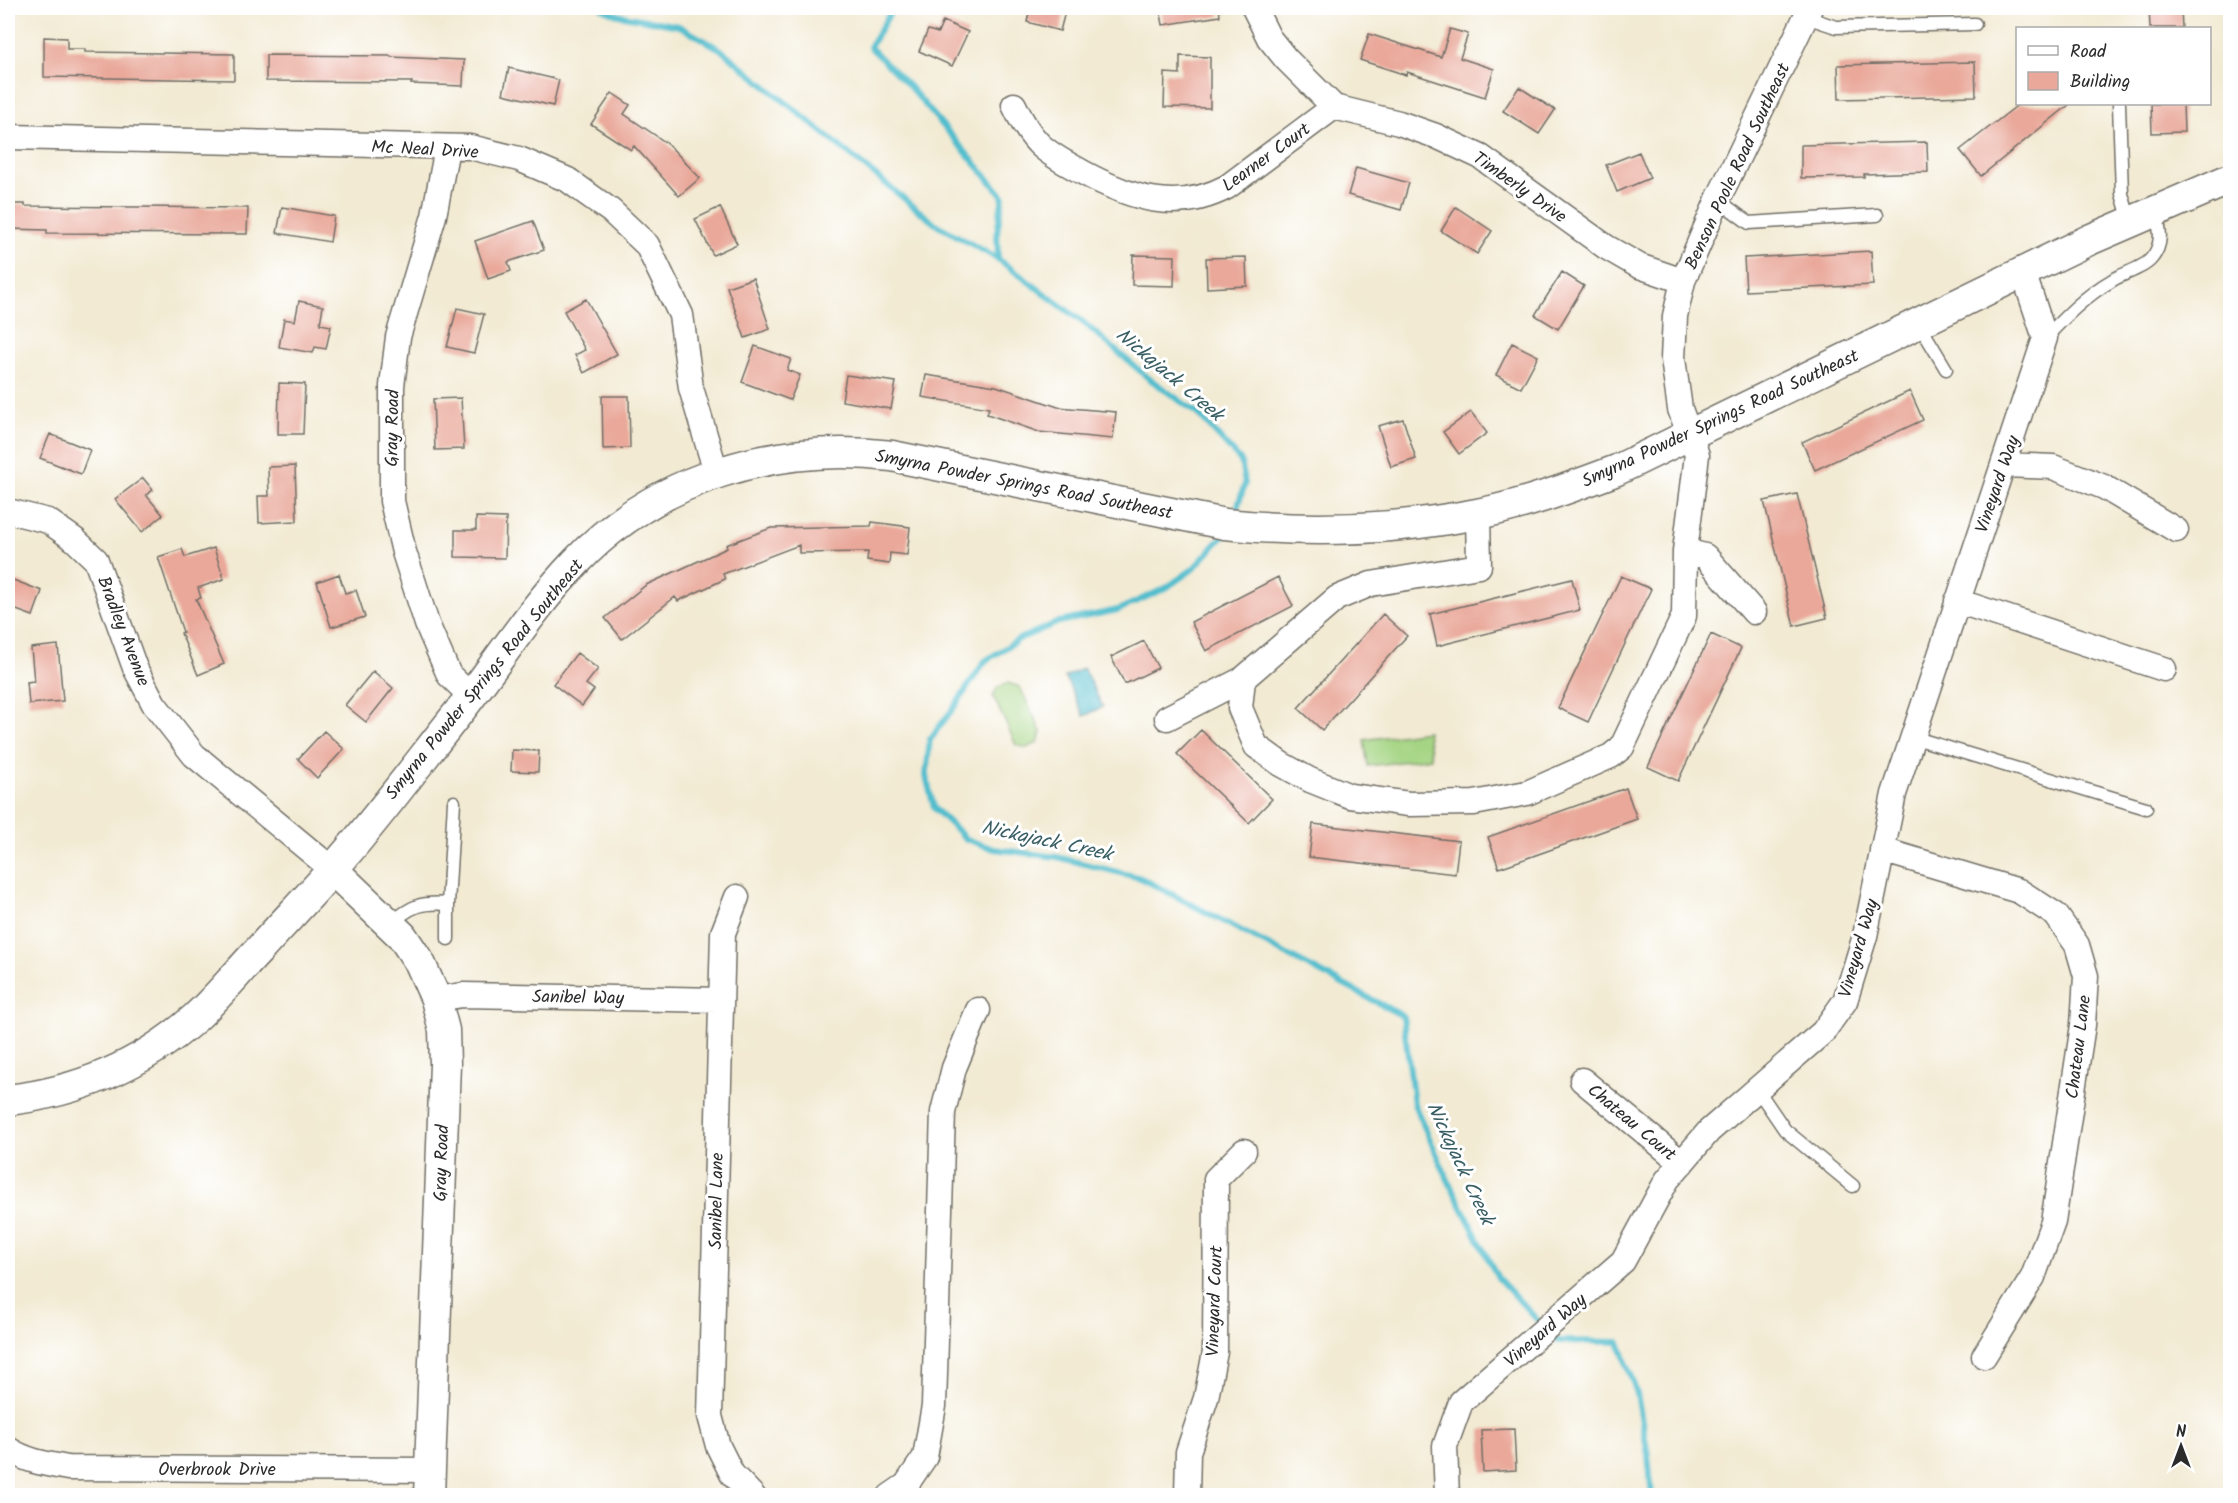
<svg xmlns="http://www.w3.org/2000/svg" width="2238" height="1503" viewBox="0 0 2238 1503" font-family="Kalam,sans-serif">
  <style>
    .green { fill: #a5d584; stroke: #688058; stroke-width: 1.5 }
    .water { fill: #51bdcd; stroke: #3e747c; stroke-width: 1.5 }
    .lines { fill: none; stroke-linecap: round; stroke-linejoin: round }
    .stream { stroke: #51bdcd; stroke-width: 6 }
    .building { fill: #e9a89a }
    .service-casing { stroke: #716e66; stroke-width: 15 }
    .minor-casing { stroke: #716e66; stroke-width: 27 }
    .tertiary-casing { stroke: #716e66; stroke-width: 33 }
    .service { stroke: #fff; stroke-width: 12 }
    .minor { stroke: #fff; stroke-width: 24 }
    .tertiary { stroke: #fff; stroke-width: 30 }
    .labels { text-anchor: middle; stroke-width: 6; stroke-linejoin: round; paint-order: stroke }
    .street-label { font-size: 18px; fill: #2b2b2b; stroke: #fff }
    .water-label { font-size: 20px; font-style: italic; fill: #385e64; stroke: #fff }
  </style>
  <rect width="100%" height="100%" fill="#fff"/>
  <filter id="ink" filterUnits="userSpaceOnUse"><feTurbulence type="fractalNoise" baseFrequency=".0167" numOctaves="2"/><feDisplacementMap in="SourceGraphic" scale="12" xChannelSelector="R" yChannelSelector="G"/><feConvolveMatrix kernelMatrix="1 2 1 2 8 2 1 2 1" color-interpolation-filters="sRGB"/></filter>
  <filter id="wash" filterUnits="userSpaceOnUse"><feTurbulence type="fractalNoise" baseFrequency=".008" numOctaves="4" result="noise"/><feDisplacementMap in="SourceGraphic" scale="24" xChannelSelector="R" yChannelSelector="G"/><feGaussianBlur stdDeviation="1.35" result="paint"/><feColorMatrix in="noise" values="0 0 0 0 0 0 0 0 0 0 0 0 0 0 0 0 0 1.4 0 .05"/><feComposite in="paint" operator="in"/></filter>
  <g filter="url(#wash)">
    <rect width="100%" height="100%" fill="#f2ead3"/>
    <path class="green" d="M1008,683L1020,687L1041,732L1038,743L1026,748L1016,745L993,696L998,687Z
      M1427,731L1431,758L1368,766L1364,740Z"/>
    <path class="water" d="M1083,668L1103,707L1084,716L1065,677Z"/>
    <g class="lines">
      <path class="stream" d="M602,8L618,15L679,26L720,49L934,223L998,259L1084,323L1147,377L1197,413L1241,461L1245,484L1234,517
        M893,8L870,47L909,86L1003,196L997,232L998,259
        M1225,534L1193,569L1166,588L1118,610L1059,622L1021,638L985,661L955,706L930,739L926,776L934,808L966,839L994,849L1057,857L1141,878L1403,1016L1414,1104L1449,1182L1498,1278L1542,1325
        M1549,1332L1558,1341L1619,1342L1637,1394L1648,1455L1652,1496"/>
    </g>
    <g id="blocks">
      <path class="building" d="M1030,8H1066L1060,31L1027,22Z
        M1160,8H1219L1220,16L1163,25Z
        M2149,8H2181L2182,28H2150Z
        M943,21L968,32L952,66L919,51L928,30L938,33Z
        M1450,29L1468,34L1460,58L1494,69L1485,97L1407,72L1406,75L1360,60L1369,34L1441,57Z
        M44,37L67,38V49H85V52L234,54V80L44,77Z
        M266,55L391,56V57L464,60L463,86L411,84L412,82L266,81Z
        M1180,56L1210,57V108L1164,107L1165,73L1180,74Z
        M1975,62L1976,96L1839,99L1838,65Z
        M509,68L559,80L553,106L503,94Z
        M1519,87L1555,110L1539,134L1503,111Z
        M612,93L630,105L624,114L668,144L700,178L679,196L634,146L631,150L591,124Z
        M2019,104H2070L1981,176L1960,150Z
        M2151,104H2183L2184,132L2152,133Z
        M1927,142L1928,172L1864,174V177L1801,178V145Z
        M1639,152L1650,178L1617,192L1606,165Z
        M1356,168L1409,183L1401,210L1348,195Z
        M8,204H25V206L248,208L247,234L47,233V230L8,229Z
        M282,207L334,216L330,242L277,233Z
        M720,207L737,244L713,255L695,219Z
        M1456,207L1492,231L1477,254L1441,231Z
        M533,221L544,250L508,262L511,271L488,279L475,241Z
        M1871,251L1873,285L1746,291L1744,258Z
        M1133,255L1175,256L1174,286L1132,285Z
        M1246,257L1247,286L1207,288L1206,258Z
        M1562,272L1584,286L1558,329L1535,315Z
        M753,278L770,329L745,338L727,287Z
        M586,299L617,354L584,373L575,355L585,350L564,311Z
        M299,301L323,306L320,324L331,326L326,349L315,347L313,353L279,347L284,319L295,321Z
        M457,308L484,314L474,353L447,347Z
        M1512,343L1538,356L1521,388L1496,375Z
        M755,346L791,359L787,370L800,375L790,400L742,382Z
        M846,375L896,382L891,409L842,401Z
        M926,375L996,386L1058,407L1116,412L1113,439L1039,432L987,414L989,408L922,397Z
        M279,383L305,384L303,434H278Z
        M1910,391L1923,420L1815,470L1802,442Z
        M602,396H629L630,448L603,449Z
        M461,398L464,449L435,450L433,399Z
        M1471,412L1487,433L1459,454L1443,432Z
        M1403,419L1416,459L1391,467L1378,426Z
        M50,434L90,450L81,474L40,458Z
        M295,466L297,521L259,523L258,496H269L268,467Z
        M143,478L153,490L146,495L163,515L142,532L115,499Z
        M1797,494L1827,618L1794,626L1764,501Z
        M476,517L506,518L505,558L455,557V530H476Z
        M872,522L910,527L907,555L890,553L889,564L867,561L868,552L799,553V545L723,574L725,579L678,601L675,597L622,639L605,618L646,585L727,548L726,545L771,528L871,526Z
        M214,548L224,579L198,588L201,598L196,599L224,664L198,675L181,633L183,632L158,557L182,549L185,557Z
        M339,574L345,593L356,590L365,617L331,627L317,582Z
        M1621,576L1651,589L1588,722L1558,708Z
        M1278,577L1293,606L1206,651L1191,622Z
        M8,578L42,591L33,616L8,607Z
        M1572,579L1580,610L1437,646L1430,614Z
        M1383,614L1407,636L1322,730L1298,708Z
        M1711,634L1741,648L1678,781L1648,767Z
        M1144,641L1158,668L1125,684L1111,657Z
        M58,645L63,701L29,704L27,682L34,681L31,648Z
        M577,653L598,669L586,684L594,690L582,706L553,684Z
        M373,671L393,688L366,722L345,705Z
        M1201,730L1272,799L1249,823L1177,754Z
        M324,731L344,749L317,778L298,759Z
        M512,750L539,751L538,772L511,771Z
        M1626,788L1637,819L1499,868L1488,837Z
        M1313,824L1459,841L1455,874L1309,857Z
        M1514,1429L1516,1470L1483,1472L1481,1430Z"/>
    </g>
  </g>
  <g filter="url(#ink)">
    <use href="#blocks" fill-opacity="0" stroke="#716e66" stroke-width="1.5"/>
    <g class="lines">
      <defs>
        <path id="service" d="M1806,17L1836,27L1975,24
          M2119,104L2122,194L2130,221
          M1718,200L1749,223L1877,215
          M1919,324L1946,369
          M2045,338C2065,317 2085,296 2111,281C2121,274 2144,268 2151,259C2164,244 2160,229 2156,212
          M1912,737L2146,808
          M390,924C411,906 420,902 448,904
          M448,939V904L454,802
          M1757,1089L1785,1130L1853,1186"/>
        <path id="minor" d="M1254,8L1269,38L1286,59L1334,107L1399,123L1436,136L1481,157L1606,247L1639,266L1683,281
          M1014,105C1021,120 1028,133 1039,144C1051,156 1068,164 1082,172C1130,198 1176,214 1227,187L1334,107
          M8,137L470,147L519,159L568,180L611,211L647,245L681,315L691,388L716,472
          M447,148L434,216L398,337L392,386V501L404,552L427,624L449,675L471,696
          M2004,465L2053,467L2104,487L2176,530
          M8,511L48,521L75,540L96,560L135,668L154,704L194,755L333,870
          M1478,514L1479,566L1371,584L1337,598L1243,679L1240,708L1256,746L1281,764L1310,780L1350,796L1409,804L1474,803L1527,793L1611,756L1622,747L1684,616L1685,551L1697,455L1680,409L1673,359L1675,316L1683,281L1719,197L1810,8
          M1685,551L1705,556L1754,612
          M1957,601L2164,669
          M1167,718L1243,679
          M1882,850L2019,891L2056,915L2077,945L2086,976L2083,1025L2053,1222L2033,1277L1984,1356
          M737,897L723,933L710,1416L718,1446L732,1474L753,1496
          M436,999L463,995L721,1000
          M1582,1080L1682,1163
          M8,1449C26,1461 46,1464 68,1468L430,1470
          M890,1496L906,1485L925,1457L934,1406L943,1112L954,1068L978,1010
          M1187,1496L1188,1452L1206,1398L1215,1352L1216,1179L1244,1151
          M1447,1496L1445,1446L1461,1402L1623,1261L1667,1180L1709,1131L1823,1032L1845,1001L1865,936L1894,794L2045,338L2023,272"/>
        <path id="tertiary" d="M333,870L402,936L420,963L436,999L444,1030L445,1064L429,1496
          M8,1100C77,1092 142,1065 195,1018C217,998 237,973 258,951C282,924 308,898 332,870C378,818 419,762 462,708C500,659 533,607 576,562C656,477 778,442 892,456L1225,524C1309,533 1394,530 1477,514C1524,505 1572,487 1617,470L2089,240L2230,179"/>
      </defs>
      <use href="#service" class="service-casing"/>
      <use href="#minor" class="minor-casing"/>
      <use href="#tertiary" class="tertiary-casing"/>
      <use href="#service" class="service"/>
      <use href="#minor" class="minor"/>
      <use href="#tertiary" class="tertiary"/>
    </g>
  </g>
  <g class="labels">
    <g class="street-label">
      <text transform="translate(425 149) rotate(3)" y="6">Mc Neal Drive</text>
      <text transform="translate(1266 157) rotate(-36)" y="6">Learner Court</text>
      <text transform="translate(1737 166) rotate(-65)" y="6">Benson Poole Road Southeast</text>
      <text transform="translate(1520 187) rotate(35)" y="6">Timberly Drive</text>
      <text transform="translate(1720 418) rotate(-25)" y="6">Smyrna Powder Springs Road Southeast</text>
      <text transform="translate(392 428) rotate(-89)" y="6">Gray Road</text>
      <text transform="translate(1024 484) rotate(11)" y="6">Smyrna Powder Springs Road Southeast</text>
      <text transform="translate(1997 484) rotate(-71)" y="6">Vineyard Way</text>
      <text transform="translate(124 631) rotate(69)" y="6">Bradley Avenue</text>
      <text transform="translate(484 679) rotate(-51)" y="6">Smyrna Powder Springs Road Southeast</text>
      <text transform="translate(1858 948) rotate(-74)" y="6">Vineyard Way</text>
      <text transform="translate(578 997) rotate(1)" y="6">Sanibel Way</text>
      <text transform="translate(2078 1047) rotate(-83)" y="6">Chateau Lane</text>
      <text transform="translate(1632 1122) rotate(40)" y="6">Chateau Court</text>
      <text transform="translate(441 1163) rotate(-88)" y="6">Gray Road</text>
      <text transform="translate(716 1201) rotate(-89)" y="6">Sanibel Lane</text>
      <text transform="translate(1214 1301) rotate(-88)" y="6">Vineyard Court</text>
      <text transform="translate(1545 1330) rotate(-41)" y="6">Vineyard Way</text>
      <text x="217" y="1475">Overbrook Drive</text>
    </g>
    <g class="water-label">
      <text transform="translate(1170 374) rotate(40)" y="7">Nickajack Creek</text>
      <text transform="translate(1047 840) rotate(12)" y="7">Nickajack Creek</text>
      <text transform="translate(1461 1163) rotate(65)" y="7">Nickajack Creek</text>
    </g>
  </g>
  <rect width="2238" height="1503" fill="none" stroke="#fff" stroke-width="30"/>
  <rect x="2016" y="27" width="195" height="78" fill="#ffffff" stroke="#aaaaaa" stroke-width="1.5"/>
  <rect x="2028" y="46" width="30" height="9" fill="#ffffff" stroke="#aaaaaa" stroke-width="1.5"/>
  <text x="2070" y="57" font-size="18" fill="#2b2b2b">Road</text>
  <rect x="2028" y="72" width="30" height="18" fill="#e9a89a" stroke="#aaaaaa" stroke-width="1.5"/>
  <text x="2070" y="87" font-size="18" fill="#2b2b2b">Building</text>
  <g transform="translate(2181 1446)" stroke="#ffffff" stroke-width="4.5" paint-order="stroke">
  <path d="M0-4.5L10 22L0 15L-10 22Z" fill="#2b2b2b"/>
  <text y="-9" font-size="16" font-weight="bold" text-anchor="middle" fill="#2b2b2b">N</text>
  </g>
</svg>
